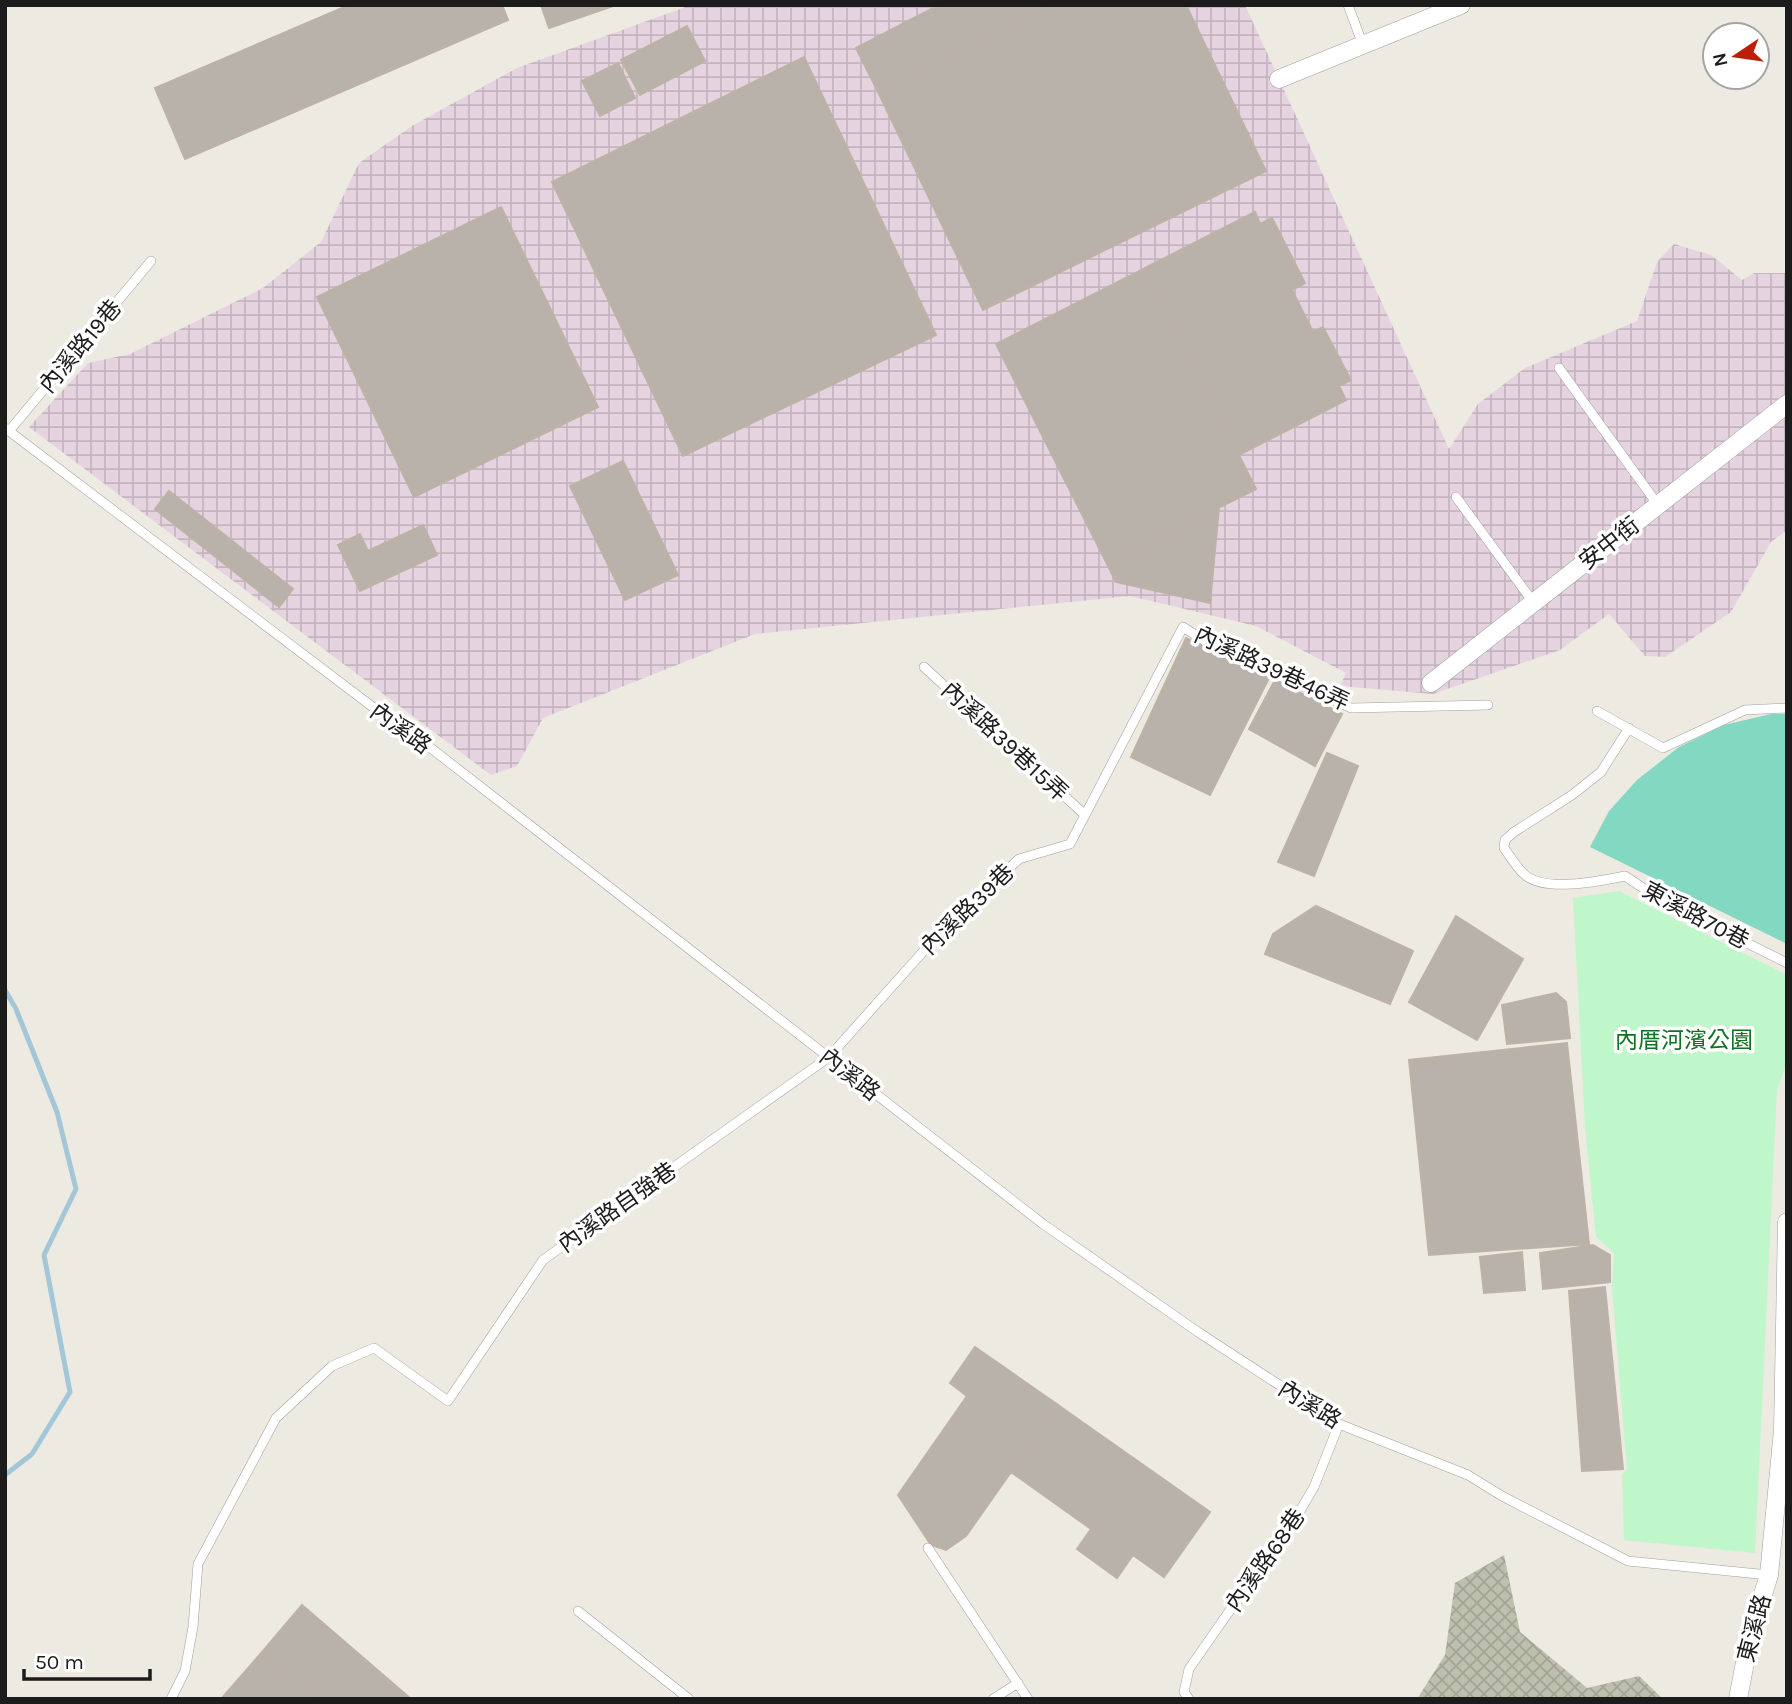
<svg xmlns="http://www.w3.org/2000/svg" width="1792" height="1704" viewBox="0 0 1792 1704" font-family="Karla,'Noto Sans TC',sans-serif">
  <style>
    .industrial { fill: url(#industrial-grid) }
    .construction { fill: url(#construction-cross-hatch) }
    .park { fill: #bff6ca }
    .pitch { fill: #83d8c1 }
    .lines { fill: none; stroke-linecap: round; stroke-linejoin: round }
    .stream { stroke: #a4c7d8; stroke-width: 5 }
    .building { fill: #b9b2ab; stroke: #bdb2a5; stroke-width: 2 }
    .lane-casing { stroke: #a0a0a0; stroke-width: 10 }
    .street-casing { stroke: #a0a0a0; stroke-width: 19 }
    .lane { stroke: #fff; stroke-width: 9 }
    .street { stroke: #fff; stroke-width: 18 }
    .labels { text-anchor: middle; stroke-width: 7; stroke-linejoin: round; paint-order: stroke }
    .street-label { font-size: 23px; fill: #1c1c1c; stroke: #fff }
    .park-label { font-size: 23px; fill: #117224; stroke: #fff }
  </style>
  <defs>
    <pattern id="industrial-grid" width="8" height="8" patternUnits="userSpaceOnUse" patternTransform="scale(1.75)"><rect width="8" height="8" fill="#e5d4e0"/><path d="M0 4h8M4 0v8" fill="none" stroke="#c4b5c0"/></pattern>
    <pattern id="construction-cross-hatch" width="8" height="8" patternUnits="userSpaceOnUse" patternTransform="scale(1.75)"><rect width="8" height="8" fill="#bec0ae"/><path d="M0 0l8 8M0 8l8-8" fill="none" stroke="#a3a495"/></pattern>
  </defs>
  <rect width="100%" height="100%" fill="#edeae2"/>
  <path class="industrial" d="M691,5H1245L1449,449L1478,404L1525,368L1637,321L1657,262L1674,244L1711,255L1742,280L1754,273H1787V530L1771,542L1731,612L1665,657L1645,656L1609,614L1560,650L1433,694L1340,686L1346,673L1256,626L1130,596L755,634L543,718L517,766L491,775L29,427L88,363L130,354L263,288L321,242L359,163L412,126L517,68Z"/>
  <path class="construction" d="M1504,1555L1520,1632L1587,1688L1639,1676L1663,1699H1417L1445,1655L1455,1583Z"/>
  <path class="park" d="M1619,891L1787,975V1063L1777,1089L1755,1553L1624,1540L1622,1474L1627,1470L1612,1287L1614,1253L1596,1237L1585,1127L1573,898Z"/>
  <path class="pitch" d="M1771,714H1787V944L1590,847L1609,811L1637,780L1679,747L1724,725Z"/>
  <g class="lines">
    <path class="stream" d="M5,990L16,1009L57,1112L76,1189L44,1255L70,1392L32,1454L5,1475"/>
  </g>
  <path class="building" d="M349,5H502L508,20L185,159L155,88Z
    M541,5H616L549,28Z
    M939,5H1051L877,90L856,48Z
    M1051,5H1186L1266,171L983,310L877,90Z
    M687,26L705,61L640,95L621,60Z
    M804,57L936,335L683,456L552,182Z
    M618,63L635,98L600,116L582,81Z
    M501,207L598,407L414,497L317,297Z
    M1255,212L1260,224L1272,218L1305,283L1292,290L1313,332L1323,327L1351,380L1339,386L1346,400L1239,455L1145,268Z
    M1145,268L1256,489L1107,564L996,344Z
    M623,461L678,575L625,600L570,486Z
    M169,491L293,589L279,607L155,509Z
    M1219,508L1210,603L1116,582L1107,564Z
    M423,525L437,555L360,591L338,545L360,534L368,551Z
    M1186,638L1269,678L1210,795L1131,757Z
    M1275,680L1342,714L1315,766L1249,729Z
    M1327,753L1358,766L1314,876L1278,862Z
    M1316,906L1413,951L1390,1004L1265,954L1273,934Z
    M1456,916L1523,959L1477,1040L1409,1002Z
    M1556,993L1566,1002L1570,1038L1507,1044L1502,1005Z
    M1567,1043L1589,1244L1429,1255L1409,1060Z
    M1593,1245L1610,1255V1282L1543,1289L1540,1253Z
    M1522,1252L1525,1290L1484,1293L1480,1257Z
    M1605,1287L1623,1469L1582,1471L1569,1291Z
    M975,1347L1058,1405L966,1536L946,1550L931,1545L898,1495L967,1396L950,1383Z
    M1058,1405L1210,1512L1164,1577L1133,1555L1117,1578L1077,1549L1091,1529L1011,1472Z
    M302,1605L411,1699H318L263,1651Z
    M263,1651L318,1699H221Z"/>
  <g class="lines">
    <defs>
      <path id="lane" d="M1348,5L1363,45
        M1559,368L1658,505
        M5,428L374,708L414,735L1043,1224L1198,1332L1339,1424L1468,1475L1502,1496L1628,1561L1769,1575
        M9,431L151,261
        M1456,497L1533,602
        M924,667L1085,815
        M1597,711L1663,748L1745,710L1787,708
        M1629,728L1601,772L1572,795L1514,832L1505,840L1504,848C1510,856 1516,867 1524,874C1544,893 1600,881 1625,876L1661,900L1787,963
        M928,1548L1028,1699
        M578,1611L689,1699
        M171,1699L185,1671L193,1627L198,1564L276,1418L332,1366L374,1348L448,1401L543,1260L829,1057L937,936L1019,859L1070,844L1183,627L1211,645L1351,708L1488,705
        M993,1699L1018,1683
        M1189,1699L1184,1692L1189,1669L1228,1613L1280,1545L1314,1487L1339,1424"/>
      <path id="street" d="M1279,79L1461,5
        M1431,683L1787,404
        M1738,1699L1750,1636L1769,1575L1783,1430L1787,1222"/>
    </defs>
    <use href="#lane" class="lane-casing"/>
    <use href="#street" class="street-casing"/>
    <use href="#lane" class="lane"/>
    <use href="#street" class="street"/>
  </g>
  <g class="labels">
    <g class="street-label">
      <text transform="translate(80 346) rotate(-50)" y="8">內溪路19巷</text>
      <text transform="translate(1609 543) rotate(-38)" y="8">安中街</text>
      <text transform="translate(1272 668) rotate(25)" y="8">內溪路39巷46弄</text>
      <text transform="translate(401 728) rotate(36)" y="8">內溪路</text>
      <text transform="translate(1005 741) rotate(43)" y="8">內溪路39巷15弄</text>
      <text transform="translate(967 909) rotate(-44)" y="8">內溪路39巷</text>
      <text transform="translate(1696 915) rotate(28)" y="8">東溪路70巷</text>
      <text transform="translate(850 1074) rotate(38)" y="8">內溪路</text>
      <text transform="translate(617 1207) rotate(-35)" y="8">內溪路自強巷</text>
      <text transform="translate(1310 1404) rotate(32)" y="8">內溪路</text>
      <text transform="translate(1265 1560) rotate(-55)" y="8">內溪路68巷</text>
      <text transform="translate(1754 1628) rotate(-75)" y="8">東溪路</text>
    </g>
    <g class="park-label">
      <text x="1684" y="1048">內厝河濱公園</text>
    </g>
  </g>
  <rect width="1792" height="1704" fill="none" stroke="#1c1c1c" stroke-width="14"/>
  <g transform="translate(1736 56) rotate(257)"><circle r="33" fill="#ffffff" stroke="#a4a4a4" stroke-width="2"/>
  <path d="M0-5L12 26L0 18L-12 26Z" fill="#bd1e0a"/>
  <text y="-10" font-size="19" font-weight="bold" text-anchor="middle" fill="#1c1c1c">N</text>
  </g>
  <path d="M24 1669v10h126v-10" fill="none" stroke="#1c1c1c" stroke-width="3.5"/>
  <text x="35" y="1669" font-size="21" fill="#1c1c1c" stroke="#ffffff" stroke-width="5" paint-order="stroke">50 m</text>
</svg>
